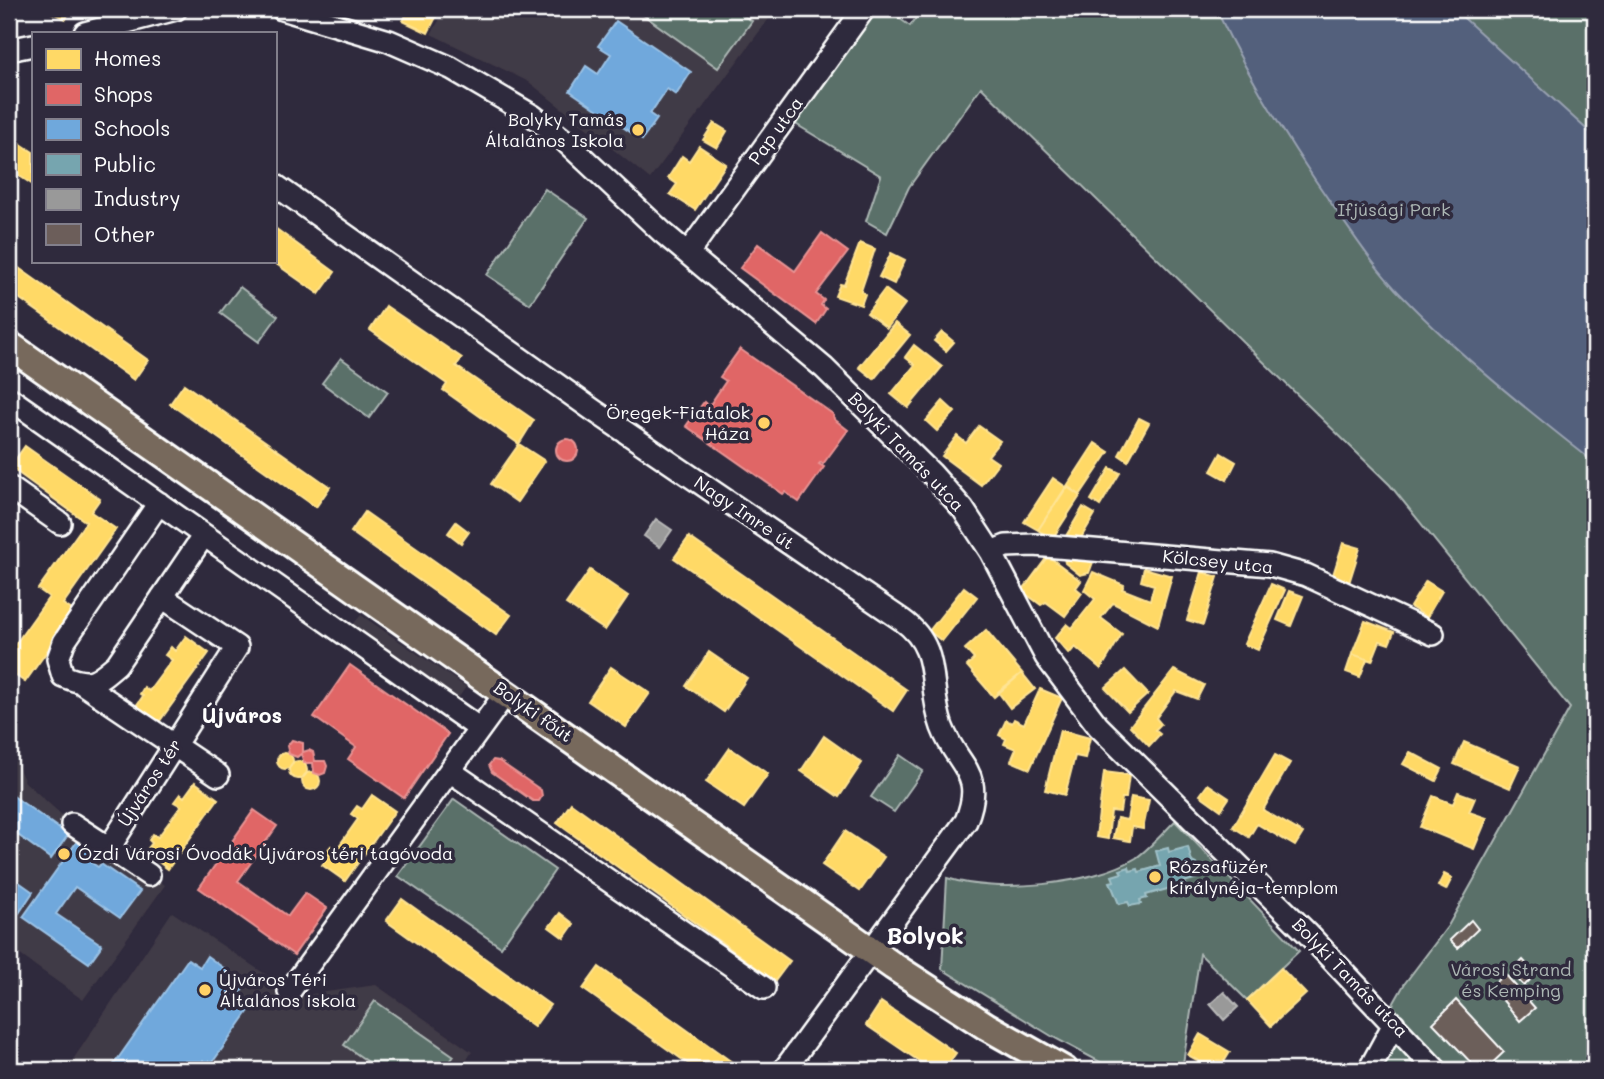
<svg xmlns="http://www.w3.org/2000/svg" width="1604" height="1079" viewBox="0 0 1604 1079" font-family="Mali,sans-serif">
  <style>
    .built { fill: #413a46 }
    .green { fill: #5a6f69; stroke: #acb7b4; stroke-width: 2 }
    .water { fill: #52617c; stroke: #97a0b0; stroke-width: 2 }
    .homes { fill: #ffd966; stroke: #ffe494; stroke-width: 2 }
    .shops { fill: #e06666; stroke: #e99494; stroke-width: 2 }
    .schools { fill: #6fa8dc; stroke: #9ac2e6; stroke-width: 2 }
    .public { fill: #76a5af; stroke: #9fc0c7; stroke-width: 2 }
    .industry { fill: #999; stroke: #b8b8b8; stroke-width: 2 }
    .building { fill: #6c5e5a; stroke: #fff; stroke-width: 2 }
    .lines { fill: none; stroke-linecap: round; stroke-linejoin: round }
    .minor-casing { stroke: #fff; stroke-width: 26 }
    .major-casing { stroke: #fff; stroke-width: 32 }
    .minor { stroke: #2f2a3d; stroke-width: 21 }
    .major { stroke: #77695c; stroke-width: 26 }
    .poi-dot { fill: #ffd166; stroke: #2f2a3d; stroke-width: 2.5 }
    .labels { text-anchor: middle; stroke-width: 7; stroke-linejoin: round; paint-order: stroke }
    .poi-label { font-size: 18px; fill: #fff; stroke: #2f2a3d; text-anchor: start }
    .street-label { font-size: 18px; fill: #fff; stroke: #2f2a3d }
    .park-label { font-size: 18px; fill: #acb7b4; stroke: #2f2a3d }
    .quarter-label { font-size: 21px; font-weight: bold; fill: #fff; stroke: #2f2a3d }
    .district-label { font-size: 24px; font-weight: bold; fill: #fff; stroke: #2f2a3d }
  </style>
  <rect width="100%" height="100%" fill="#2f2a3d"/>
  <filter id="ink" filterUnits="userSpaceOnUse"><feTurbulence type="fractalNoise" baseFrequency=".0143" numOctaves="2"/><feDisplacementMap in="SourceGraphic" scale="14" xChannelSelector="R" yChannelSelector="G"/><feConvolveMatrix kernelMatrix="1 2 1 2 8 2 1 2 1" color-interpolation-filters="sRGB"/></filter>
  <g filter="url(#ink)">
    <path class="built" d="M446,9H776L650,179L529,82L431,34Z
      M361,615L466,687L451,708L345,634Z
      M9,748L25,782L72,824L165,885L83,1000L9,947Z
      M172,912L298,996L376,985L472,1052L459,1070H66Z"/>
    <path class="green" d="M635,9H734L752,21L718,68Z
      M878,9H886L910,26L923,9H1595V1070H1356L1405,983L1448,926L1570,708L1390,485L981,87L909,187L887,233L866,221L881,176L794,123Z
      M545,189L588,218L530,304L487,275Z
      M240,287L278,316L259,342L220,313Z
      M341,358L388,392L369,418L322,383Z
      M900,755L923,771L894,812L871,797Z
      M454,799L555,870L501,947L398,876Z
      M1175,821L1299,951L1247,1000L1200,954L1182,1070H1115L1053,1037L942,969L947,878C995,894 1092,885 1136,858C1150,848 1163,833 1175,821Z
      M375,1001L454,1056L444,1070H380L344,1045Z"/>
    <path class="water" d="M1216,9H1454L1595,137V463C1530,412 1461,357 1403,297C1377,271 1356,239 1335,209C1291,146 1249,79 1216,9Z"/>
    <path class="homes" d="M51,9H79L77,13L70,10L66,19L50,12Z
      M409,9H429L438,13L428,33L403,21Z
      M714,123L727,131L717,148L703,140Z
      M9,136L33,152V185L9,169Z
      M699,146L726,164L695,210L670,194L677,184L668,178L682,156L689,161Z
      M275,228L335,272L319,294L272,261H275Z
      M860,243L875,249L861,291L865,294L861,305L835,296L840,284L844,285Z
      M891,253L905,260L894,284L879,277Z
      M9,261L148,360L134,380L9,291Z
      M885,289L905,304L887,328L867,313Z
      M386,306L462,358L456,366L534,420L519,444L443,390L447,384L370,330Z
      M895,323L910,335L874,379L859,367Z
      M942,332L954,342L946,351L934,341Z
      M914,345L942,367L908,408L891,394L915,365L905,357Z
      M184,384L330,487L316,507L170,404Z
      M943,401L955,412L937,431L926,421Z
      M1139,418L1149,423L1128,461L1119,455Z
      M979,426L1000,441L988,456L998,463L981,485L942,456L957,436L966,443Z
      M1095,443L1109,452L1080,495L1067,486Z
      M519,444L545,461L517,502L491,484Z
      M25,446L100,499L91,512L116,529L63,604L75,612L25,682L9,671V653L49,597L38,589L86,522L10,467Z
      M1221,453L1236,462L1227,480L1211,471Z
      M1110,468L1120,473L1100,506L1091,500Z
      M1053,478L1066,487L1038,530L1024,522Z
      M1067,487L1080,496L1052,539L1038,530Z
      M1083,507L1095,514L1078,543L1066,536Z
      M365,512L511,615L496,635L351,532Z
      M456,522L469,532L461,543L448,533Z
      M689,537L907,690L893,711L674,558Z
      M1343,543L1360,548L1349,583L1332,578Z
      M1048,556L1081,581L1076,588L1082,593L1065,616L1046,602L1041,605L1022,591Z
      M1064,558L1093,562L1089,573L1080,575L1065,563Z
      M1144,568L1172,576L1158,626L1113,603L1101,618L1122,634L1101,669L1075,647L1069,654L1055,638L1067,624L1072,628L1095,599L1084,590L1093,572L1124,585L1122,589L1150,600L1154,585L1141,581Z
      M590,570L628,596L605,630L566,604Z
      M1202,572L1218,577L1203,625L1187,620Z
      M1426,581L1442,591L1427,617L1410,607Z
      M1271,584L1285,590L1258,650L1244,644Z
      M964,587L977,597L942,641L929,631Z
      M1289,591L1303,596L1291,626L1277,620Z
      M1365,621L1394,632L1389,644L1380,641L1372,661L1352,654Z
      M986,630L1022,673L994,697L967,666L974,659L965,649Z
      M186,636L209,653L159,722L136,706L143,696L140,694L144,687L149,691L172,660L165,655L171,647L175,651Z
      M709,652L747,678L724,712L686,686Z
      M1352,654L1367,659L1360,677L1346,672Z
      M611,667L650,693L626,727L588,701Z
      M1125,670L1148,694L1128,712L1105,688Z
      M1174,670L1204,685L1197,699L1176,691L1156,718L1161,724L1155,730L1160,734L1149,746L1130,726Z
      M1022,673L1035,689L1010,708L998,692Z
      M1040,689L1062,698L1030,769L1011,761L1016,749L1004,744L1006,739L999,735L1006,720L1012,723L1014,719L1024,724Z
      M1060,730L1090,738L1085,758L1075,756L1065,795L1045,790Z
      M824,736L862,763L839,797L801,771Z
      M1464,742L1520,766L1510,788L1454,764Z
      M730,748L768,774L744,808L706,782Z
      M1410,752L1442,769L1436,781L1403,764Z
      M277 761a8 8 0 1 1 16 0a8 8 0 1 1-16 0Z
      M1275,755L1290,763L1263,810L1303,833L1295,846L1257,824L1249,837L1233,827Z
      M289 770a9 9 0 1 1 18 0a9 9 0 1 1-18 0Z
      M302 781a9 9 0 1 1 18 0a9 9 0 1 1-18 0Z
      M1104,772L1129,775L1126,798H1122L1120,812L1111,811L1108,839L1096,837Z
      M195,782L218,799L168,869L145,852L152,843L149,840L153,834L158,837L181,806L174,802L180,794L184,797Z
      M1208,784L1229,798L1221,810L1200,795Z
      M1458,792L1475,798L1469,812L1487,818L1474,849L1420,827L1433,796L1453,804Z
      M372,795L395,811L345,881L322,865L329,855L326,852L331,846L336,850L358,819L351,814L357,806L362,809Z
      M1131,797L1149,800L1143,829L1132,827L1130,841L1113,838L1117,818L1127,820Z
      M571,803L790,961L775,981L557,823Z
      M845,831L884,857L860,891L822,865Z
      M1444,874L1452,878L1446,890L1438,886Z
      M402,899L550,1005L534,1027L386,921Z
      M560,913L574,924L564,938L549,927Z
      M599,967L623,984L743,1070H697L583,989Z
      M1281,968L1306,994L1271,1026L1247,1000Z
      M881,1002L956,1053L944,1070H932L866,1025Z
      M1200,1034L1230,1052L1219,1070H1215L1188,1055Z
      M466,1063L474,1069L476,1065L483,1070H461Z"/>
    <path class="shops" d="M822,233L848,252L816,294L824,300L821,305L826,309L816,324L740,268L758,244L795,271Z
      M740,349L833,414L834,419L848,430L823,464L821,462L819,464L824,467L799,502L785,492L783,494L686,426L704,402L709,406L726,381L720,377Z
      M556 450a11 11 0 1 1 22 0a11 11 0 1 1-22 0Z
      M350,665L448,734L404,798L348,759L356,747L314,717Z
      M292,740L303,743V752L309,750L313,752L315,761H325L327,766L325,773L320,775L314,773L313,763H304L301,754L297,757L289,754L287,746Z
      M493,760L499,761L541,790L542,796L539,801H533L492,772L489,765Z
      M254,810L277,826L238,881L288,916L305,893L327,908L294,955L199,888Z"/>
    <path class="schools" d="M569,9H587L581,17Z
      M616,21L691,72L676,95L667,89L650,114L657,119L642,140L570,91L586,66L598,74L611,54L598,46Z
      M9,793L68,835L51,859L15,833L9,841L11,824Z
      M78,840L98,855L92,863L98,867L101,864L140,891L120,918L75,887L56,914L102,945L89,963L23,917Z
      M9,875L33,892L19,913L9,906Z
      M207,956L246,984L239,995L253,1005L207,1070H110L188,959L200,967Z"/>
    <path class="public" d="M1188,847L1192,862L1196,864L1199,871L1198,878L1184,882L1185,884L1146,895L1147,898L1140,900L1141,904L1130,906L1128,902L1119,904L1110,882L1114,881L1112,876L1122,873L1120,870L1129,867L1130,871L1138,869L1139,872L1160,866L1156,851L1168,848L1169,852Z"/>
    <path class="industry" d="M656,519L672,530L660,547L644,536Z
      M1224,992L1238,1007L1224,1020L1210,1004Z"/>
    <path class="building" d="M1471,920L1478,929L1458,948L1450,940Z
      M1523,960L1536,974L1524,986L1511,972Z
      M1505,974L1535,1008L1520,1021L1491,986Z
      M1456,1000L1504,1052L1485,1070H1478L1433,1023Z"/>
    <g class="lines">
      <defs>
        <path id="minor" d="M282,9L389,41L451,68L533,116L564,140L662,232L824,368L931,473L963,509L991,552L1046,657L1098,726L1307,933L1436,1070
          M85,33L176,9
          M9,50L33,45
          M275,185L593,410L902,620C943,649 927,687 942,727C957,767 986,772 966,821L784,1070
          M688,253L864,9
          M9,398L480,729
          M9,487L60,523
          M159,503L64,642L58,659L63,676C90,687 95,683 117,664L204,535
          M991,552L1006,546L1034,545L1270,565L1306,575L1433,634
          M83,684L218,775
          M450,771L764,988
          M72,824L109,848
          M149,875L109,848L237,647L162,597
          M289,992L506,693
          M1369,1070L1394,1024"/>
        <path id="major" d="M9,345L893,966L986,1026L1064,1070"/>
      </defs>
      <use href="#minor" class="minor-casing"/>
      <use href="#major" class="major-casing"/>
      <use href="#minor" class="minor"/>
      <use href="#major" class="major"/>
    </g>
  </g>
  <g class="poi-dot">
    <circle cx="638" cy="130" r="7"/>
    <circle cx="764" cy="423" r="7"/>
    <circle cx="64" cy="854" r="7"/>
    <circle cx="1155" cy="877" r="7"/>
    <circle cx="205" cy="990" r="7"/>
  </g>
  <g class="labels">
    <g class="poi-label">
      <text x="624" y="126" text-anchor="end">Bolyky Tamás<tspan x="624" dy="21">Általános Iskola</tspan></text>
      <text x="750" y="419" text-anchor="end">Öregek-Fiatalok<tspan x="750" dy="21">Háza</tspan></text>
      <text x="78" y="860">Ózdi Városi Óvodák Újváros téri tagóvoda</text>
      <text x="1169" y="873">Rózsafüzér<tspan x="1169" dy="21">királynéja-templom</tspan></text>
      <text x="219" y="986">Újváros Téri<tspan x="219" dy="21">Általános iskola</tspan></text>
    </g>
    <g class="street-label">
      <text transform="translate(776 131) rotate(-54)" y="6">Pap utca</text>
      <text transform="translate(906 452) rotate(46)" y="6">Bolyki Tamás utca</text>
      <text transform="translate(744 513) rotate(34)" y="6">Nagy Imre út</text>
      <text transform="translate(1218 562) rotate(6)" y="6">Kölcsey utca</text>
      <text transform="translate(533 712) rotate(35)" y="6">Bolyki főút</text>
      <text transform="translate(150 783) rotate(-57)" y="6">Újváros tér</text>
      <text transform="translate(1350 978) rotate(46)" y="6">Bolyki Tamás utca</text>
    </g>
    <g class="park-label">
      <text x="1394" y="216">Ifjúsági Park</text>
      <text x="1511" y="976">Városi Strand<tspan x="1511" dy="21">és Kemping</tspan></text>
    </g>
    <g class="quarter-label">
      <text x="242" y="723">Újváros</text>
    </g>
    <g class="district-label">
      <text x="925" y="944">Bolyok</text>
    </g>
  </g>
  <rect width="1604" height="1079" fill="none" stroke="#2f2a3d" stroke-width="35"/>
  <rect x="18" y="18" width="1569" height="1044" fill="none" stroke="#fff" stroke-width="2.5" filter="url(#ink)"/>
  <rect x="32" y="32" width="245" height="231" fill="#2f2a3d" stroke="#827f8b" stroke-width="2"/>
  <rect x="46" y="49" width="35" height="21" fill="#ffd966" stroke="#827f8b" stroke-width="2"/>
  <text x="94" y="66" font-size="21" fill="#ffffff">Homes</text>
  <rect x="46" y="84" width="35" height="21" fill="#e06666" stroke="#827f8b" stroke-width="2"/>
  <text x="94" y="102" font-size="21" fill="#ffffff">Shops</text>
  <rect x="46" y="119" width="35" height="21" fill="#6fa8dc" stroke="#827f8b" stroke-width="2"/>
  <text x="94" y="136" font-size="21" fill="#ffffff">Schools</text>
  <rect x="46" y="154" width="35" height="21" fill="#76a5af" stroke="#827f8b" stroke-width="2"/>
  <text x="94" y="172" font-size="21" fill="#ffffff">Public</text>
  <rect x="46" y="189" width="35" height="21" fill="#999999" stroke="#827f8b" stroke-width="2"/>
  <text x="94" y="206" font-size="21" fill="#ffffff">Industry</text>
  <rect x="46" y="224" width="35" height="21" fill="#6c5e5a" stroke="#827f8b" stroke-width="2"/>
  <text x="94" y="242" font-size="21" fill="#ffffff">Other</text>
</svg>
